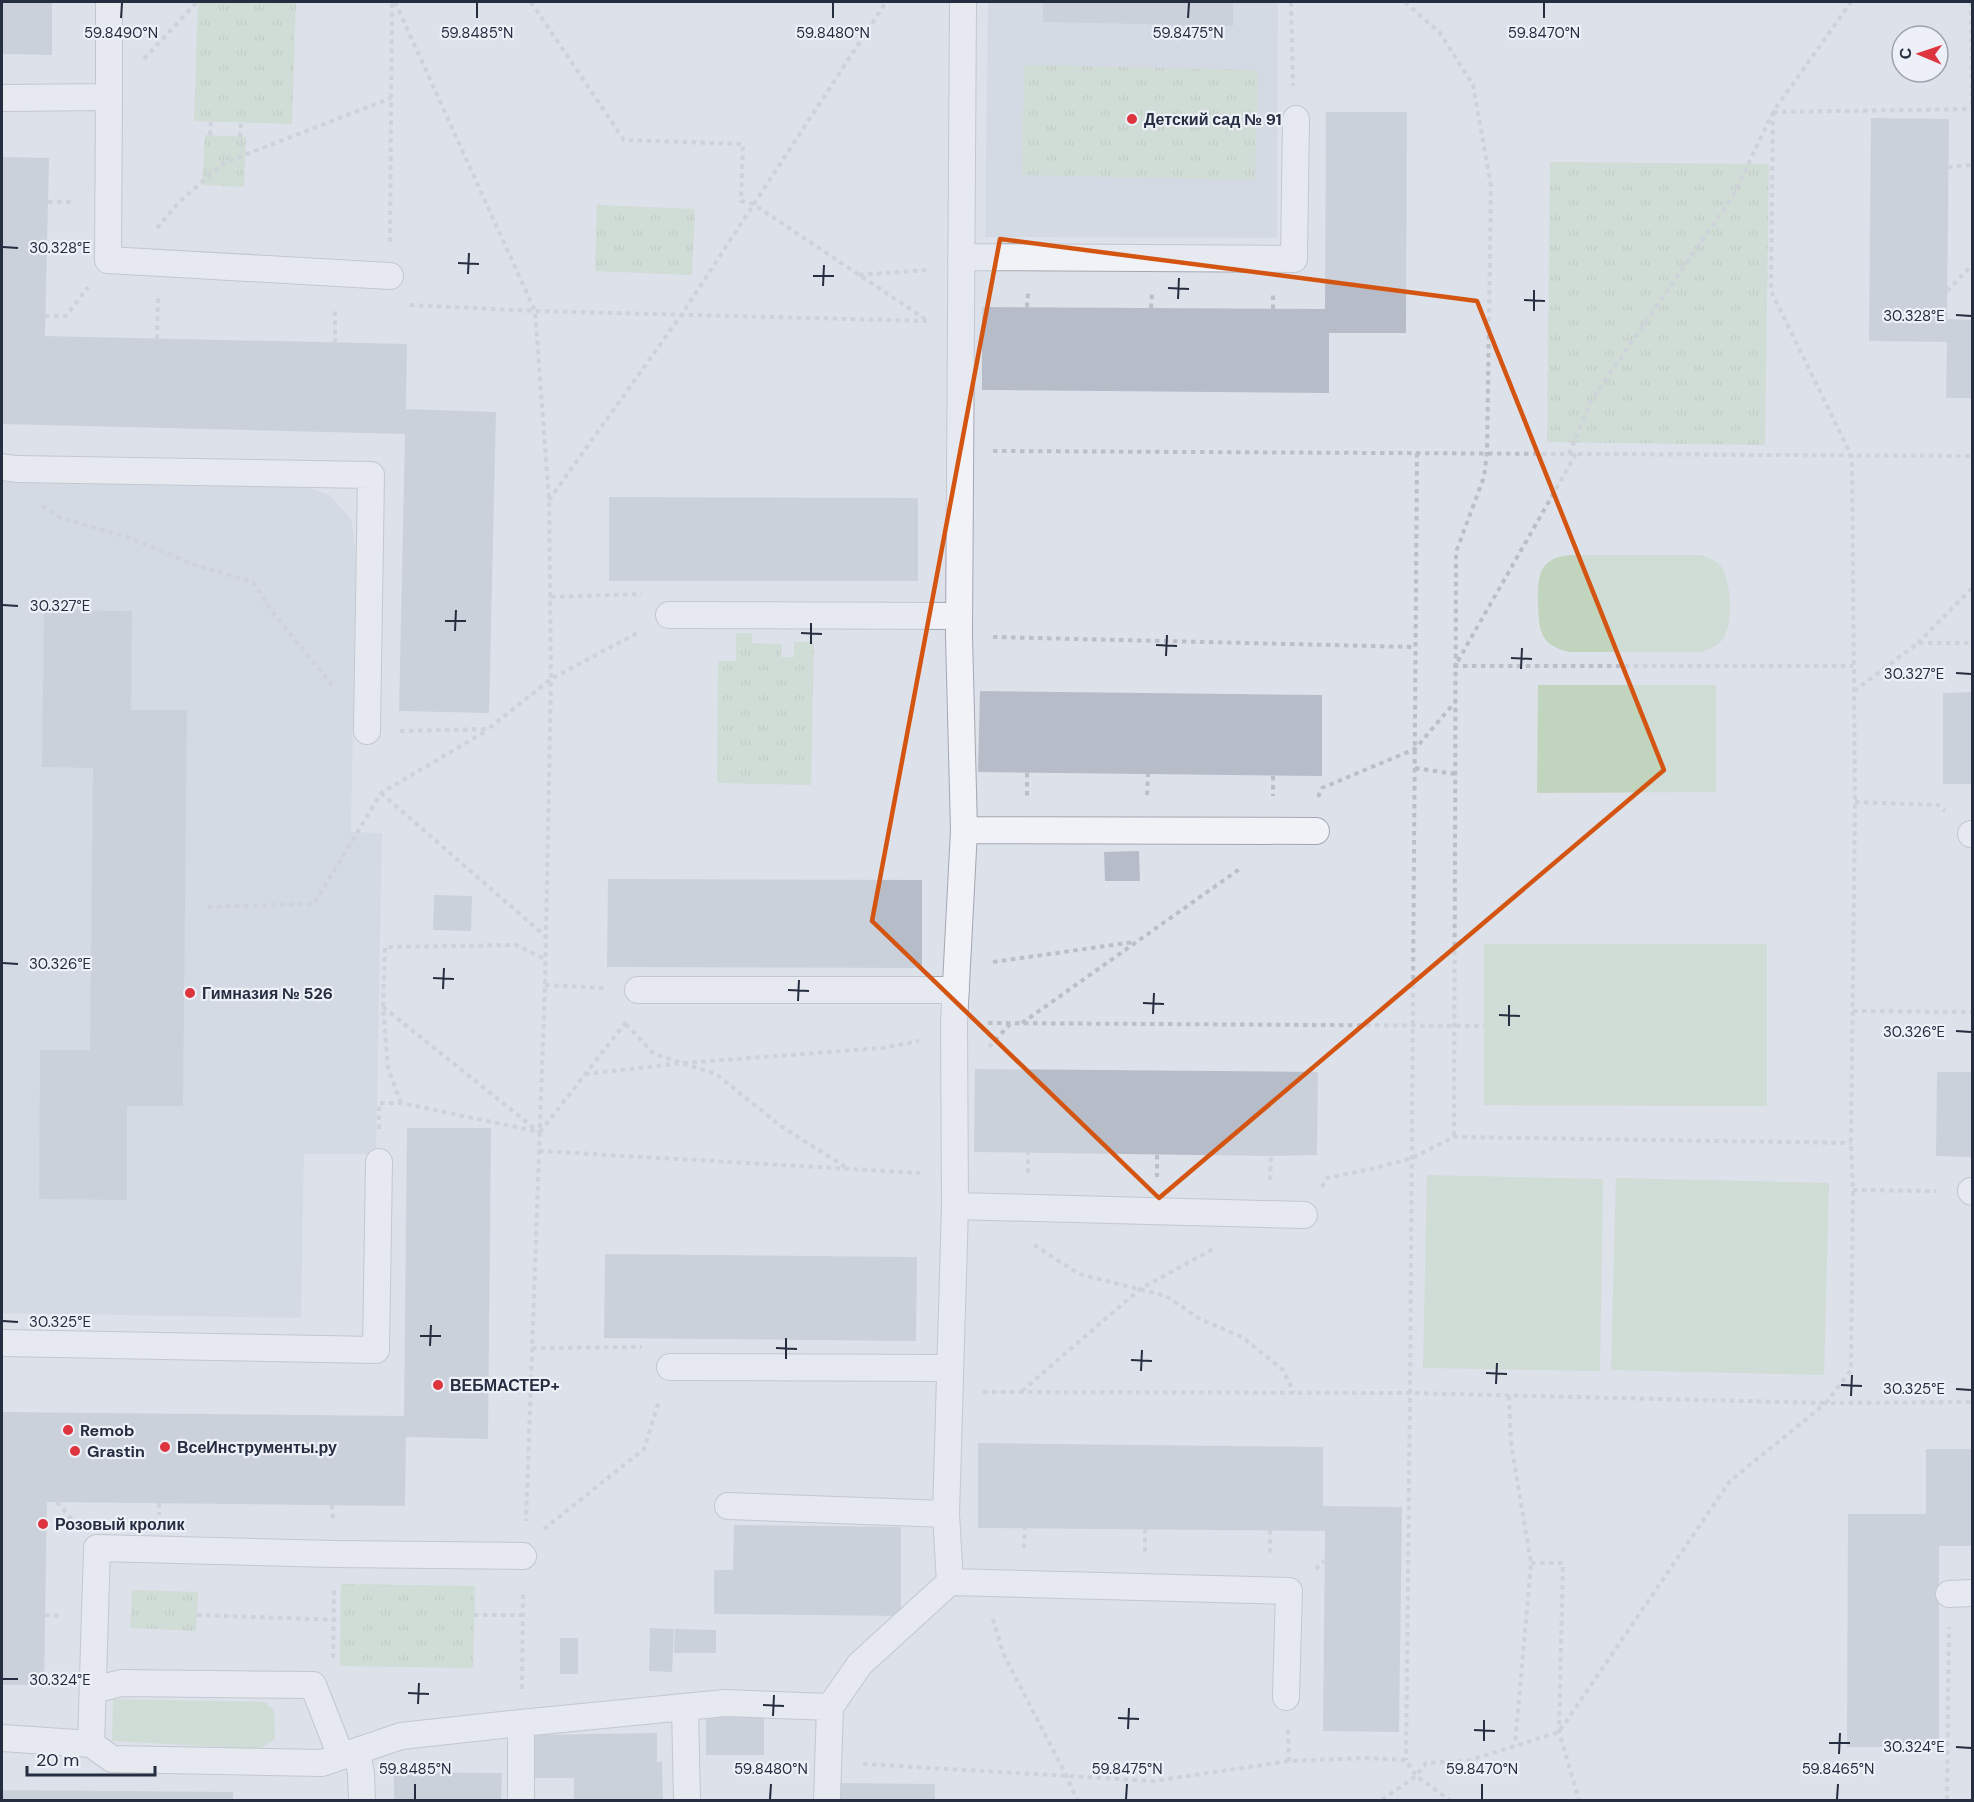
<svg xmlns="http://www.w3.org/2000/svg" width="1974" height="1802" viewBox="0 0 1974 1802" font-family="'DM Sans',sans-serif">
  <style>
    .built { fill: #cbd0db }
    .grass { fill: #c1d4be }
    .park { fill: url(#park-tufts) }
    .building { fill: #b7bcc9 }
    .lines { fill: none; stroke-linecap: round; stroke-linejoin: round }
    .service-casing { stroke: #a2a7b3; stroke-width: 28 }
    .path { stroke: #bcbfc8; stroke-width: 4; stroke-dasharray: 4.5 4.5; stroke-linecap: butt }
    .service { stroke: #f1f2f7; stroke-width: 26 }
    .marked { fill: none; stroke: #d45511; stroke-width: 4.5; stroke-linejoin: round }
    .ticks { fill: none; stroke: #252d41; stroke-width: 2 }
    .poi-dot { fill: #dd343e; stroke: #edf0f6; stroke-width: 2 }
    .labels { text-anchor: middle; stroke-width: 4.5; stroke-linejoin: round; paint-order: stroke }
    .poi-label { font-size: 16px; font-weight: bold; fill: #252d41; stroke: #edf0f6; text-anchor: start }
    .ticks-label { font-size: 15px; text-anchor: middle; fill: #252d41; stroke: #edf0f6; stroke-width: 4.5; stroke-linejoin: round; paint-order: stroke }
  </style>
  <defs>
    <pattern id="park-tufts" width="24" height="20" patternUnits="userSpaceOnUse" patternTransform="scale(1.5)"><rect width="24" height="20" fill="#c1d4be"/><path d="M3 7l-1-3M5 7V3M7 7l1-3M15 17l-1-3M17 17v-4M19 17l1-3" fill="none" stroke="#a6b6a4"/></pattern>
  </defs>
  <rect width="100%" height="100%" fill="#dde1e9"/>
  <path class="built" d="M988,2H1278L1277,238L985,237Z
    M2,480L296,483L329,495L351,519L356,550L351,832L382,833L376,1154H304L301,1318L2,1313Z"/>
  <path class="grass" d="M1569,555H1702C1707,558 1715,560 1719,564C1732,577 1734,626 1722,640C1718,646 1709,649 1702,652H1569C1539,645 1539,629 1538,602C1538,576 1538,559 1569,555Z
    M1538,685H1716V792L1537,793Z
    M1484,944H1767V1106L1484,1105Z
    M1427,1175L1603,1179L1600,1371L1423,1368Z
    M1616,1178L1829,1183L1824,1375L1611,1370Z
    M113,1699L264,1702L274,1710L275,1739L259,1749L112,1741Z"/>
  <path class="park" d="M198,2H296L292,124L194,121Z
    M1024,65L1258,70L1255,180L1022,175Z
    M205,135L246,137L244,187L202,185Z
    M1550,162L1769,164L1765,445L1547,442Z
    M597,205L695,209L692,275L595,271Z
    M736,633H752V643L782,644L781,657H794V642H814L811,785L717,783L718,661H736Z
    M341,1584L475,1586L473,1668L340,1666Z
    M132,1590L198,1592L196,1631L130,1628Z"/>
  <path class="building" d="M2,2H52V55L2,54Z
    M1043,2H1233V26L1043,22Z
    M1326,112H1407L1406,333H1329V393L982,390V307L1325,309Z
    M1871,118L1949,119L1947,319L1972,320V398H1946L1947,342L1869,341Z
    M2,157L49,158L45,336L407,344L406,409L496,412L489,713L399,711L405,434L2,424Z
    M609,497L918,498V581H609Z
    M44,610L132,611L131,710H187L183,1106H127V1200L39,1199L40,1050H90L93,768L42,767Z
    M980,691L1322,695V776L978,772Z
    M1972,692V784H1943V693Z
    M1139,851L1140,881H1105L1104,852Z
    M608,879L922,880V968L607,967Z
    M434,895L472,896L471,931L433,930Z
    M975,1069L1318,1072L1317,1155L1271,1156L974,1152Z
    M1937,1072H1972V1157L1936,1156Z
    M407,1128H491L488,1439L406,1437L405,1506L47,1502L44,1685H2V1412L404,1416Z
    M605,1254L917,1257L916,1341L604,1338Z
    M978,1443L1323,1447V1506L1402,1507L1399,1732L1323,1731L1325,1531L978,1528Z
    M1926,1449H1972V1546H1939V1747H1847L1848,1514H1926Z
    M734,1525L901,1527V1616L714,1614V1570H733Z
    M650,1628L674,1629L672,1672L649,1671Z
    M675,1629L716,1630V1653H674Z
    M560,1638H578V1674H560Z
    M764,1714V1755H706V1715Z
    M657,1733V1762L662,1761L663,1800H574V1778H529V1735Z
    M394,1772L502,1773L501,1800H394Z
    M838,1783L935,1784V1800H837Z
    M2,1790L233,1792V1800H2Z"/>
  <g class="lines">
    <defs>
      <path id="service" d="M109,97L108,260L390,276
        M2,98L109,97V2
        M961,257L1294,259L1296,119
        M2,467L16,469L371,475L367,731
        M669,615L959,616
        M964,830L1316,831
        M1971,834H1972
        M638,990H956
        M1971,1191L1972,1192
        M955,1206L1304,1215
        M2,1343L376,1350L379,1162
        M670,1367L950,1368
        M728,1506L946,1514
        M950,1582L1289,1591L1286,1697
        M1949,1594L1972,1593
        M94,1690L121,1683L313,1685L341,1756
        M685,1707L687,1800
        M830,1707L860,1664L950,1582L946,1514L955,1206L954,1023L964,830L959,636L963,2
        M2,1738L91,1744L112,1759L322,1763L401,1736L521,1723L725,1703L830,1707L827,1800
        M91,1744L97,1548L334,1554L523,1556
        M357,1751L361,1774L362,1800
        M521,1800V1723"/>
    </defs>
    <use href="#service" class="service-casing"/>
    <path class="path" d="M395,2L535,311L549,500L551,679L545,985L526,1521
      M531,2L624,140L743,144L741,201L753,204L925,319
      M1291,2L1293,86
      M1405,2L1440,33L1473,85L1491,186L1487,453L1484,477L1456,552L1454,1137
      M1971,2L1972,110
      M144,59L197,2
      M1773,112L1771,291L1852,457L1855,802L1851,1143L1853,1190L1851,1370L1826,1403L1972,1402
      M1773,112L1972,109
      M210,135L211,122
      M240,137L241,122
      M1948,167L1972,165
      M48,202H74
      M157,228L179,202L224,163L391,98
      M390,242L392,2
      M859,275L927,270
      M1947,291L1972,265
      M410,305L535,311L927,321
      M1027,307L1028,293
      M1151,308L1152,294
      M1273,309V294
      M45,316H66L88,287
      M157,339L158,297
      M335,343V307
      M993,451L1972,456
      M1417,453L1410,1393L1826,1403
      M1569,454L1591,401L1733,196L1773,112L1851,2
      M1576,454L1455,666H1853
      M549,500L682,314L886,2
      M42,506L61,518L130,538L195,565L253,582L271,610L332,685
      M551,597L642,594
      M993,637L1415,647
      M1918,643L1972,588
      M1854,691L1918,643H1972
      M400,731L488,729L551,679L639,632
      M1415,768L1455,774
      M1027,773V796
      M1273,776V796
      M381,793L545,936
      M1147,795L1148,774
      M1318,797L1322,788L1415,749L1455,702
      M1855,802L1938,805L1945,811
      M208,907L314,904L381,793L488,730
      M993,962L1134,942
      M545,985L604,988
      M383,1007L539,1132
      M1853,1011L1972,1012
      M988,1023L1484,1026
      M1022,1023L1241,868
      M626,1024L654,1054L716,1074L782,1127L847,1168
      M989,1047L1010,1024
      M585,1074L684,1063L882,1048L919,1041
      M401,1103L388,1068L383,1007L385,947L516,945L545,959
      M379,1129V1103H401L540,1132
      M540,1132L626,1022
      M539,1151L920,1173
      M1157,1155V1177
      M1028,1173V1152
      M1270,1180L1271,1156
      M1322,1187L1327,1178L1371,1169L1412,1158L1454,1137L1851,1143
      M1853,1190L1936,1191
      M1034,1245L1079,1274L1166,1296L1200,1319L1242,1337L1283,1370L1294,1393
      M532,1348L642,1347
      M1022,1391L1140,1289L1215,1248
      M983,1392L1410,1393L1406,1760
      M1509,1396L1511,1443L1531,1563L1515,1745
      M57,1502L74,1522
      M159,1503V1515
      M332,1505L333,1520
      M544,1529L644,1449L659,1401
      M1145,1529V1552
      M1270,1530V1556
      M1024,1548L1025,1528
      M1531,1563H1563L1559,1732L1579,1800
      M1316,1569L1324,1561
      M45,1615L60,1616
      M197,1615L341,1620
      M474,1615H523
      M993,1619L1003,1653L1067,1777L1077,1800
      M333,1658L334,1588
      M522,1689L523,1592
      M1288,1730L1289,1761
      M863,1764L1154,1781L1289,1761L1366,1758L1406,1760L1416,1776L1450,1800
      M1382,1800L1416,1776L1426,1763L1467,1761L1559,1732L1730,1481L1826,1403
      M1947,1800L1949,1627"/>
    <use href="#service" class="service"/>
  </g>
  <path d="M0 0H1974V1802H0ZM1000,239L1477,301L1664,770L1159,1198L872,921Z" fill="#dde1e9" fill-opacity=".55" fill-rule="evenodd"/>
  <path class="marked" d="M1000,239L1477,301L1664,770L1159,1198L872,921Z"/>
  <path class="ticks" d="M121,18L122,3M477,18V3M833,18V3M1188,18L1189,3M1544,18V3M3,247L18,248M458,263L479,264M468,274L469,253M813,276H834M823,286L824,265M1168,288L1189,289M1178,299L1179,278M1524,300L1545,301M1534,311V290M1956,315L1971,316M3,605L18,606M445,621H466M455,631L456,610M801,633L822,634M811,644V623M1156,645L1177,646M1166,656L1167,635M1511,658L1532,659M1521,669L1522,648M1956,673L1971,674M3,963L18,964M433,978L454,979M443,989L444,968M788,990L809,991M798,1001L799,980M1143,1003L1164,1004M1153,1014L1154,993M1499,1015L1520,1016M1509,1026V1005M1956,1031L1971,1032M3,1321L18,1322M420,1336H441M430,1346L431,1325M776,1348L797,1349M786,1359V1338M1131,1360L1152,1361M1141,1371L1142,1350M1486,1373L1507,1374M1496,1384L1497,1363M1841,1385L1862,1386M1956,1389L1971,1390M1851,1396L1852,1375M3,1679H18M408,1693L429,1694M418,1704L419,1683M763,1705L784,1706M773,1716L774,1695M1118,1718L1139,1719M1128,1729L1129,1708M1474,1730L1495,1731M1484,1741V1720M1829,1743H1850M1956,1747L1971,1748M1839,1754L1840,1733M415,1799V1784M770,1799L771,1784M1126,1799L1127,1784M1482,1799V1784M1837,1799L1838,1784"/>
  <g class="poi-dot">
    <circle cx="1132" cy="119" r="6"/>
    <circle cx="190" cy="993" r="6"/>
    <circle cx="438" cy="1385" r="6"/>
    <circle cx="68" cy="1430" r="6"/>
    <circle cx="165" cy="1447" r="6"/>
    <circle cx="75" cy="1451" r="6"/>
    <circle cx="43" cy="1524" r="6"/>
  </g>
  <g class="labels">
    <g class="poi-label">
      <text x="1144" y="125">Детский сад № 91</text>
      <text x="202" y="999">Гимназия № 526</text>
      <text x="450" y="1391">ВЕБМАСТЕР+</text>
      <text x="80" y="1436">Remob</text>
      <text x="177" y="1453">ВсеИнструменты.ру</text>
      <text x="87" y="1457">Grastin</text>
      <text x="55" y="1530">Розовый кролик</text>
    </g>
  </g>
  <g class="ticks-label">
    <text x="121" y="38">59.8490°N</text>
    <text x="477" y="38">59.8485°N</text>
    <text x="833" y="38">59.8480°N</text>
    <text x="1188" y="38">59.8475°N</text>
    <text x="1544" y="38">59.8470°N</text>
    <text x="60" y="253">30.328°E</text>
    <text x="1914" y="321">30.328°E</text>
    <text x="60" y="611">30.327°E</text>
    <text x="1914" y="679">30.327°E</text>
    <text x="60" y="969">30.326°E</text>
    <text x="1914" y="1037">30.326°E</text>
    <text x="60" y="1327">30.325°E</text>
    <text x="1914" y="1394">30.325°E</text>
    <text x="60" y="1685">30.324°E</text>
    <text x="1914" y="1752">30.324°E</text>
    <text x="415" y="1774">59.8485°N</text>
    <text x="771" y="1774">59.8480°N</text>
    <text x="1127" y="1774">59.8475°N</text>
    <text x="1482" y="1774">59.8470°N</text>
    <text x="1838" y="1774">59.8465°N</text>
  </g>
  <rect width="1974" height="1802" fill="none" stroke="#252d41" stroke-width="6"/>
  <g transform="translate(1920 54) rotate(272)"><circle r="28" fill="#edf0f6" stroke="#9da2ae" stroke-width="1.5"/>
  <path d="M0-4.5L10 22L0 15L-10 22Z" fill="#dd343e"/>
  <text y="-9" font-size="16" font-weight="bold" text-anchor="middle" fill="#252d41">С</text>
  </g>
  <path d="M27 1766v9h128v-9" fill="none" stroke="#252d41" stroke-width="3"/>
  <text x="36" y="1766" font-size="18" fill="#252d41" stroke="#edf0f6" stroke-width="4.5" paint-order="stroke">20 m</text>
</svg>
